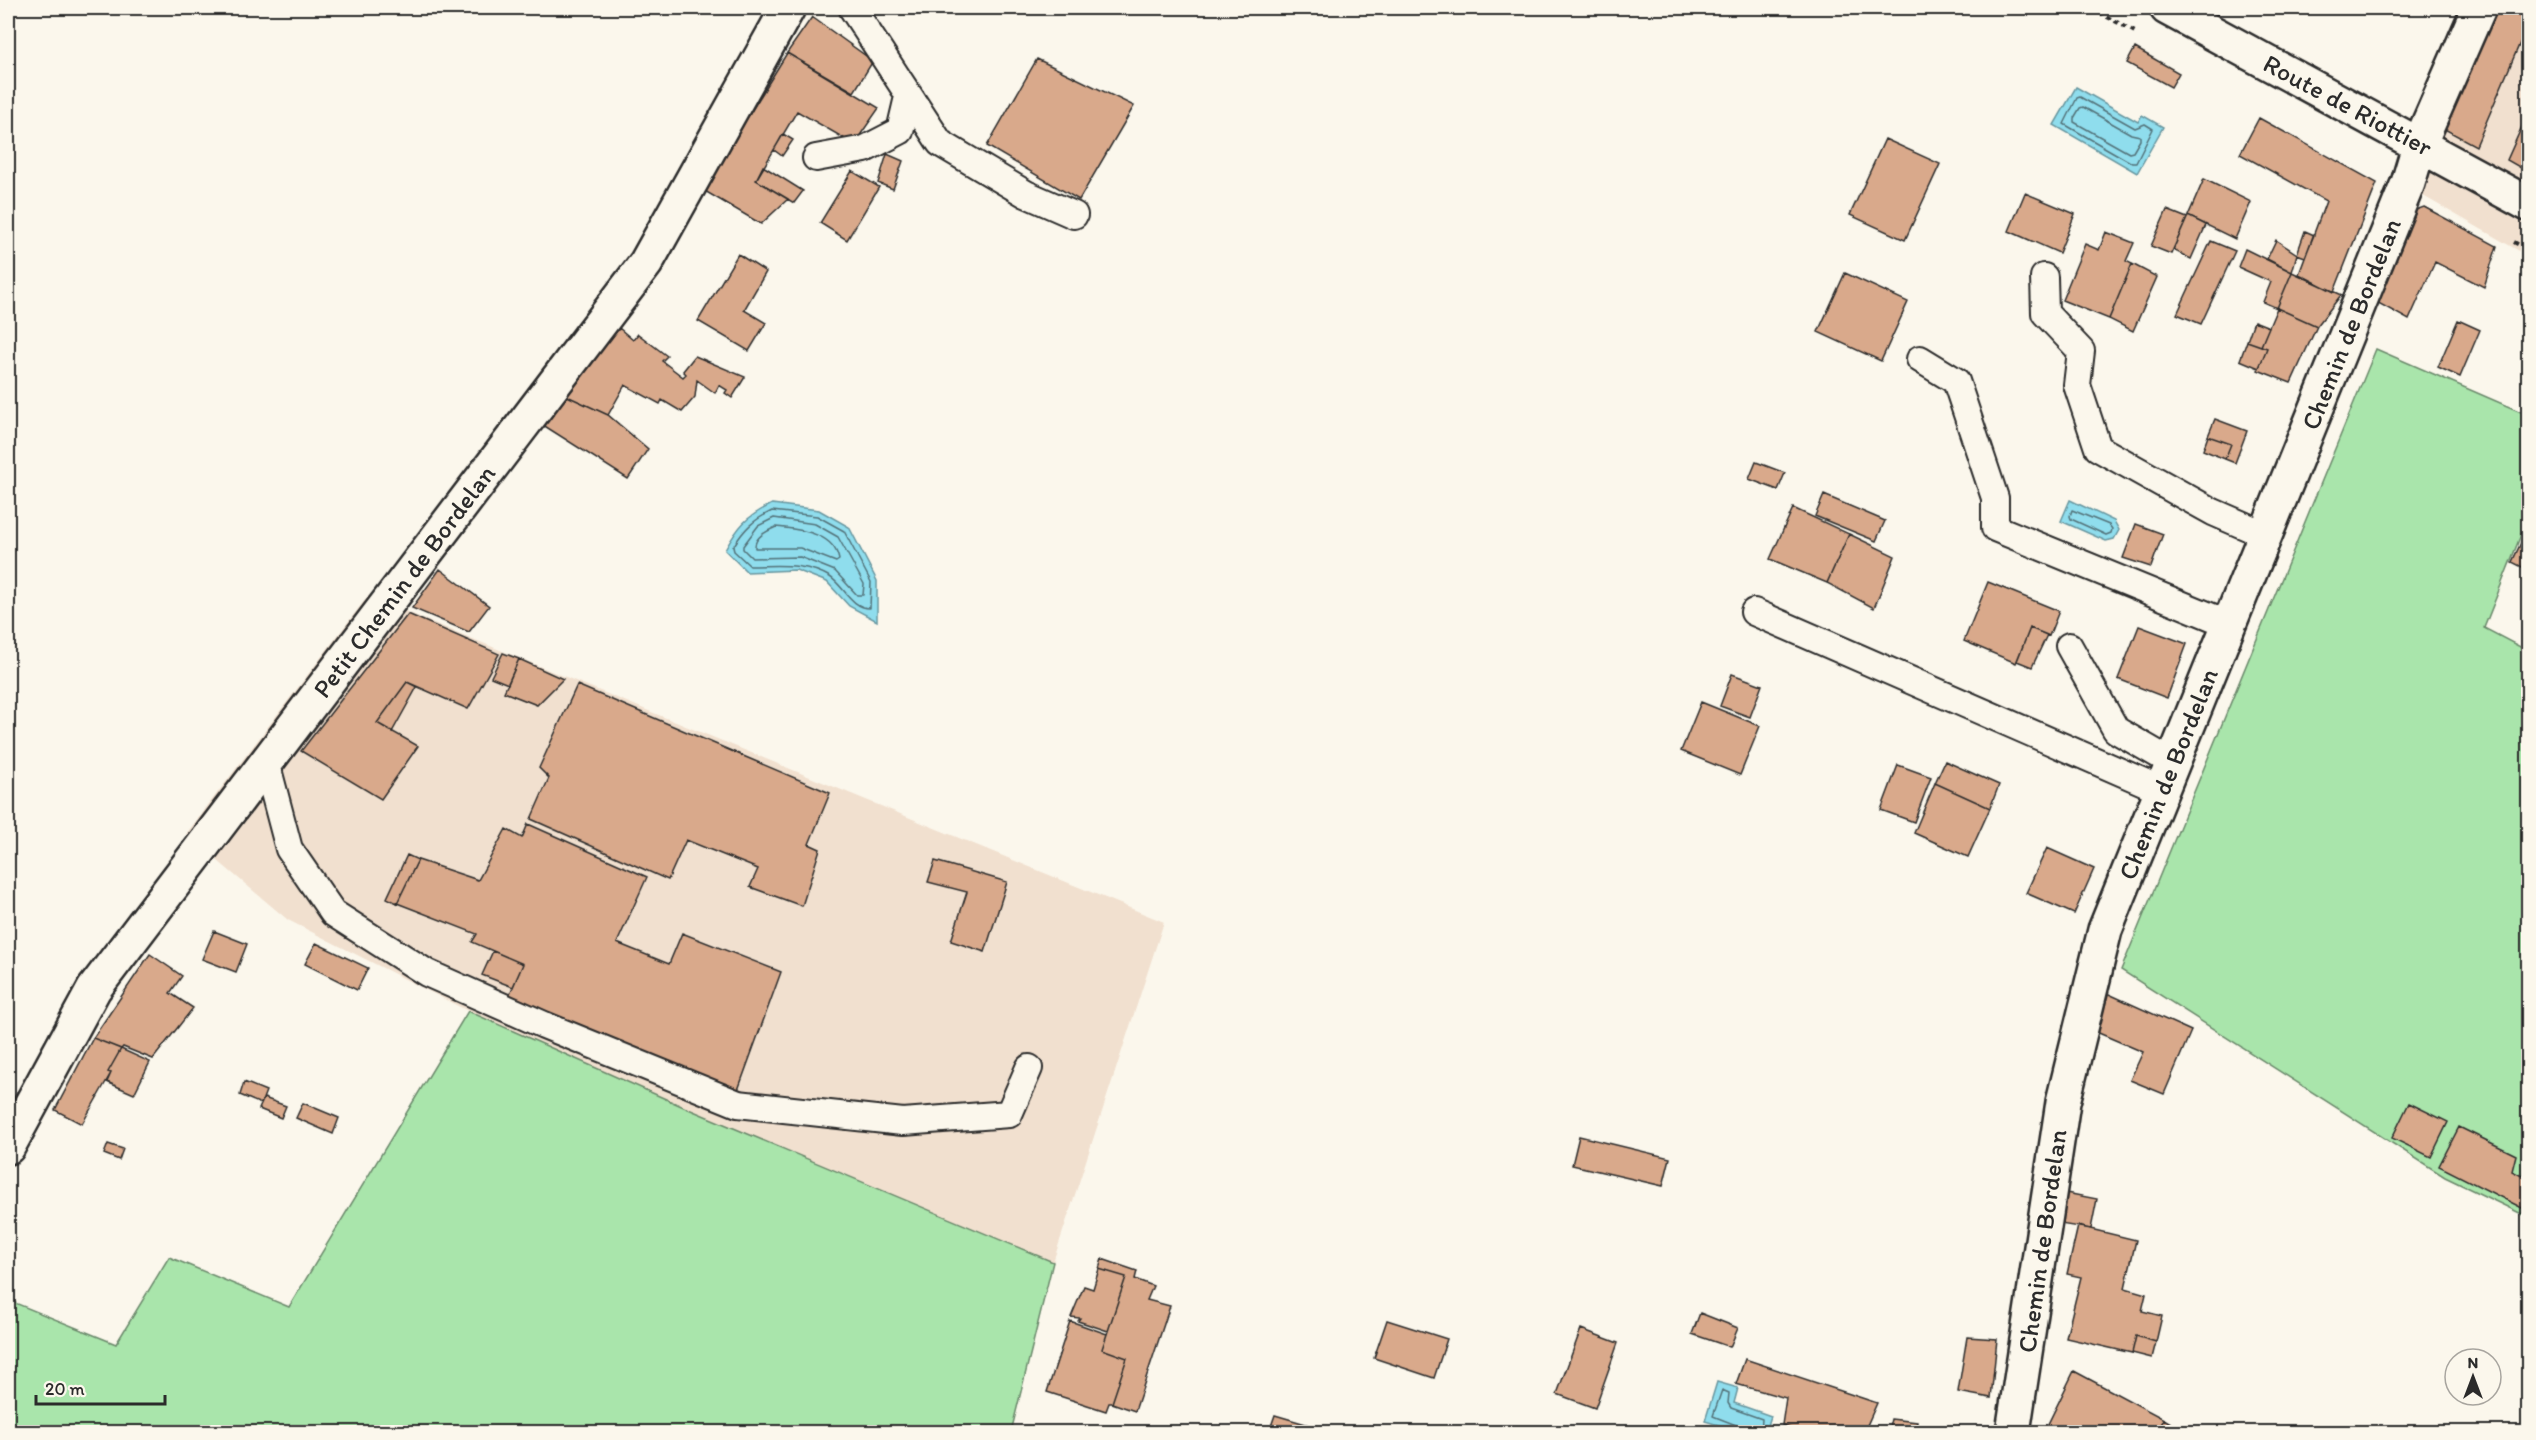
<svg xmlns="http://www.w3.org/2000/svg" width="2536" height="1440" viewBox="0 0 2536 1440" font-family="Itim,sans-serif">
  <style>
    .built { fill: #f1e0cf }
    .green { fill: #a9e5ab; stroke: #6a886b; stroke-width: 1.5 }
    .water { fill: #8fdded; stroke: #67969f; stroke-width: 1.5 }
    .lines { fill: none; stroke-linecap: round; stroke-linejoin: round }
    .shore { stroke: #537279; stroke-width: 1.5 }
    .building { fill: #d9a98b; stroke: #2b2b2b; stroke-width: 1.5 }
    .service-casing { stroke: #2b2b2b; stroke-width: 30 }
    .minor-casing { stroke: #2b2b2b; stroke-width: 38 }
    .path { stroke: #2b2b2b; stroke-width: 4; stroke-dasharray: 4.5 4.5; stroke-linecap: butt }
    .service { stroke: #fbf7ec; stroke-width: 26 }
    .minor { stroke: #fbf7ec; stroke-width: 33 }
    .labels { text-anchor: middle; stroke-width: 5; stroke-linejoin: round; paint-order: stroke }
    .street-label { font-size: 26px; fill: #2b2b2b; stroke: #fbf7ec }
  </style>
  <rect width="100%" height="100%" fill="#fbf7ec"/>
  <filter id="ink" filterUnits="userSpaceOnUse"><feTurbulence type="fractalNoise" baseFrequency=".0167" numOctaves="2"/><feDisplacementMap in="SourceGraphic" scale="12" xChannelSelector="R" yChannelSelector="G"/><feConvolveMatrix kernelMatrix="1 2 1 2 8 2 1 2 1" color-interpolation-filters="sRGB"/></filter>
  <g filter="url(#ink)">
    <path class="built" d="M2463,8H2528V256L2390,177Z
      M368,596L1164,922L1053,1262L686,1108L468,1011L288,920L186,834Z"/>
    <path class="green" d="M2376,349L2528,415V517L2484,628L2528,651V1217L2445,1177L2121,970Z
      M468,1011L686,1108L1053,1262L1011,1432H8V1300L116,1344L169,1257L289,1307Z"/>
    <path class="water" d="M2076,87L2138,122L2142,115L2163,127L2137,173L2054,125Z
      M2070,500L2114,521L2119,530L2114,539L2106,541L2061,521Z
      M772,504L819,510L849,527L877,581V621L849,606L827,582L796,570L747,572L725,550C739,525 746,517 772,504Z
      M1717,1382L1738,1388L1734,1403L1771,1416L1766,1432H1742L1705,1421Z"/>
    <g class="lines">
      <path class="shore" d="M2080,97L2135,128L2145,124L2153,129L2136,163H2132L2064,124L2077,98Z
        M2083,107L2131,134L2140,136V140L2133,152L2129,153L2074,122V118L2080,108Z
        M2072,510L2109,525L2112,529L2111,533L2106,535L2071,519L2070,516Z
        M772,511L817,516L844,531L871,582L870,608C851,608 844,586 830,577C804,562 778,566 750,566L734,551L733,547C744,529 753,520 772,511Z
        M774,518L815,524L838,537L864,584L863,595H857L835,571L800,557L752,558L743,549V546L758,526Z
        M776,527C800,530 834,532 839,560L836,562L800,548H755C754,537 767,531 776,527Z
        M1740,1432L1736,1425L1713,1416L1722,1390L1729,1393L1728,1403L1731,1408L1762,1419L1761,1432"/>
    </g>
    <path class="building" d="M2489,8H2528V24L2476,146L2437,125Z
      M812,17L873,61L854,92L787,53Z
      M2135,48L2179,73L2171,87L2127,63Z
      M787,53L879,108L854,144L797,111L756,180L788,199L761,224L703,190Z
      M1037,59L1134,106L1079,200L987,146Z
      M2528,113V172L2507,160Z
      M2259,118L2377,183L2334,292L2299,274L2326,201L2240,154Z
      M783,134L793,140L782,156L774,150Z
      M1885,139L1940,164L1905,240L1850,215Z
      M887,154L903,161L893,189L878,183Z
      M763,166L803,191L794,203L756,180Z
      M852,171L879,187L847,240L820,223Z
      M2204,179L2251,202L2235,239L2188,216Z
      M2025,193L2075,214L2059,253L2009,231Z
      M2424,207L2497,246L2484,287L2435,262L2409,320L2371,299L2407,213Z
      M2167,210L2187,218L2171,254L2151,246Z
      M2188,216L2206,225L2191,259L2173,250Z
      M2305,231L2314,235L2305,257L2297,254Z
      M2106,232L2134,243L2126,261L2132,264L2109,319L2062,300L2085,244L2099,250Z
      M2276,240L2297,254L2292,272L2267,259Z
      M2211,241L2235,251L2201,324L2177,314Z
      M2245,249L2292,272L2277,308L2263,302L2271,282L2238,267Z
      M738,254L766,272L744,310L766,323L749,351L698,321Z
      M2132,264L2157,277L2133,331L2109,319Z
      M2292,272L2344,296L2341,295L2317,326L2277,308Z
      M1845,273L1908,302L1881,361L1818,332Z
      M2277,308L2317,326L2291,383L2258,370L2267,348L2261,346Z
      M2458,320L2480,330L2460,377L2438,367Z
      M2254,321L2269,327L2261,346L2247,341Z
      M619,328L633,340L638,334L667,356L662,361L683,377L686,374L683,371L695,356L745,377L732,398L725,393L727,390L719,385L715,393L697,380L695,397L682,412L662,400L660,404L625,385L608,415L565,395Z
      M2247,341L2267,348L2259,368L2240,360Z
      M565,395L608,415L648,449L628,479L543,425Z
      M2215,419L2247,431L2235,463L2225,459L2231,444L2208,436Z
      M2208,436L2231,444L2225,459L2203,450Z
      M1756,462L1785,473L1778,490L1749,479Z
      M1824,495L1885,521L1876,541L1815,516Z
      M1793,508L1849,534L1827,583L1770,559Z
      M2136,524L2163,534L2151,567L2123,558Z
      M2528,528V570L2512,562Z
      M1849,534L1895,556L1874,608L1827,583Z
      M440,569L489,606L469,632L412,608Z
      M1988,582L2059,611L2049,636L2030,628L2016,663L1964,641Z
      M408,614L499,654L468,709L407,682L377,723L418,746L381,799L301,751Z
      M2139,626L2187,644L2167,698L2118,679Z
      M2030,628L2047,635L2032,667L2017,661Z
      M503,653L519,659L508,684L491,677Z
      M519,659L563,679L537,705L504,692Z
      M1732,674L1762,685L1750,717L1720,706Z
      M407,682L417,687L392,732L377,723Z
      M577,685L830,793L809,844L820,849L802,906L750,887L758,869L686,840L668,880L531,819L549,778L539,768Z
      M1701,702L1760,726L1740,775L1681,751Z
      M1945,761L1999,785L1990,808L1935,783Z
      M1898,765L1931,777L1914,822L1881,810Z
      M1935,783L1990,808L1968,857L1914,833Z
      M528,824L647,877L617,943L669,964L682,933L781,972L738,1090L508,998L523,964L472,942L477,934L397,903L418,860L478,880L506,829L522,838Z
      M2047,848L2094,869L2074,914L2026,893Z
      M407,855L418,860L397,903L387,898Z
      M935,861L1007,882L985,952L951,941L967,892L928,882Z
      M214,931L247,944L236,972L202,959Z
      M316,943L368,968L357,990L305,964Z
      M493,951L523,964L513,987L482,975Z
      M150,954L182,976L170,993L193,1008L153,1059L123,1047L121,1049L93,1038Z
      M2100,990L2191,1031L2164,1094L2130,1080L2143,1052L2094,1031Z
      M93,1038L121,1049L108,1072L111,1073L82,1124L55,1110Z
      M121,1049L150,1062L134,1094L107,1082L111,1073L108,1072Z
      M244,1082L266,1091L261,1104L240,1095Z
      M264,1098L286,1106L281,1118L259,1109Z
      M303,1103L339,1118L333,1134L296,1118Z
      M2409,1103L2448,1122L2431,1157L2392,1138Z
      M2459,1127L2516,1155L2512,1171L2528,1179V1211L2439,1166Z
      M1579,1136L1670,1158L1663,1186L1572,1165Z
      M108,1144L123,1149L119,1160L104,1154Z
      M2066,1193L2097,1199L2091,1229L2060,1224Z
      M2078,1226L2136,1240L2125,1288L2146,1294L2142,1311L2162,1316L2156,1342L2136,1336L2132,1353L2066,1338L2081,1277L2067,1274Z
      M1102,1259L1137,1271L1135,1279L1153,1286L1147,1300L1170,1306L1135,1411L1112,1403L1127,1358L1102,1349L1126,1277L1099,1269Z
      M1099,1269L1126,1277L1108,1331L1078,1321L1080,1318L1071,1317L1084,1286L1093,1289Z
      M1700,1313L1738,1328L1730,1347L1692,1334Z
      M1387,1320L1447,1339L1434,1378L1374,1358Z
      M1070,1321L1107,1334L1102,1349L1127,1358L1112,1403H1109L1106,1411L1047,1392Z
      M1581,1329L1618,1343L1595,1408L1557,1394Z
      M2136,1336L2156,1342L2152,1358L2132,1353Z
      M1967,1337L1997,1339L1991,1398L1958,1392Z
      M1745,1359L1877,1403L1864,1432H1800L1782,1425L1786,1398L1736,1384Z
      M2074,1371L2164,1419L2157,1432H2060L2047,1426Z
      M1275,1415L1333,1432H1269Z
      M1891,1419L1917,1422L1916,1432H1888Z
      M2164,1419L2179,1428L2176,1432H2157Z"/>
    <g class="lines">
      <defs>
        <path id="service" d="M852,8L940,143L1026,194L1074,215
          M816,158L865,149L900,131L908,97
          M2044,277L2045,313L2081,351L2077,385L2098,448L2213,512L2266,535
          M1920,359L1956,381L1995,498V528L2229,624
          M1754,612L2162,790
          M2069,646L2116,730L2173,763
          M266,762L289,849L333,913L427,973L544,1025L738,1104L903,1122L1009,1114L1029,1068"/>
        <path id="minor" d="M2167,8L2528,204
          M8,1147L94,989L646,263L788,8
          M2013,1432L2063,1102L2105,930L2408,183L2420,143L2479,8"/>
      </defs>
      <use href="#service" class="service-casing"/>
      <use href="#minor" class="minor-casing"/>
      <path class="path" d="M2091,8L2135,32
        M2514,242L2528,250"/>
      <use href="#service" class="service"/>
      <use href="#minor" class="minor"/>
    </g>
  </g>
  <g class="labels">
    <g class="street-label">
      <text transform="translate(2348 105) rotate(28)" y="9">Route de Riottier</text>
      <text transform="translate(2351 324) rotate(-68)" y="9">Chemin de Bordelan</text>
      <text transform="translate(404 581) rotate(-53)" y="9">Petit Chemin de Bordelan</text>
      <text transform="translate(2168 774) rotate(-68)" y="9">Chemin de Bordelan</text>
      <text transform="translate(2042 1241) rotate(-82)" y="9">Chemin de Bordelan</text>
    </g>
  </g>
  <rect width="2536" height="1440" fill="none" stroke="#fbf7ec" stroke-width="30"/>
  <rect x="15" y="15" width="2506" height="1410" fill="none" stroke="#2b2b2b" stroke-width="2" filter="url(#ink)"/>
  <g transform="translate(2473 1377)"><circle r="28" fill="#fbf7ec" stroke="#a8a59f" stroke-width="1.5"/>
  <path d="M0-4.5L10 22L0 15L-10 22Z" fill="#2b2b2b"/>
  <text y="-9" font-size="16" font-weight="bold" text-anchor="middle" fill="#2b2b2b">N</text>
  </g>
  <path d="M36 1395v9h129v-9" fill="none" stroke="#2b2b2b" stroke-width="3"/>
  <text x="45" y="1395" font-size="18" fill="#2b2b2b" stroke="#fbf7ec" stroke-width="4.5" paint-order="stroke">20 m</text>
</svg>
